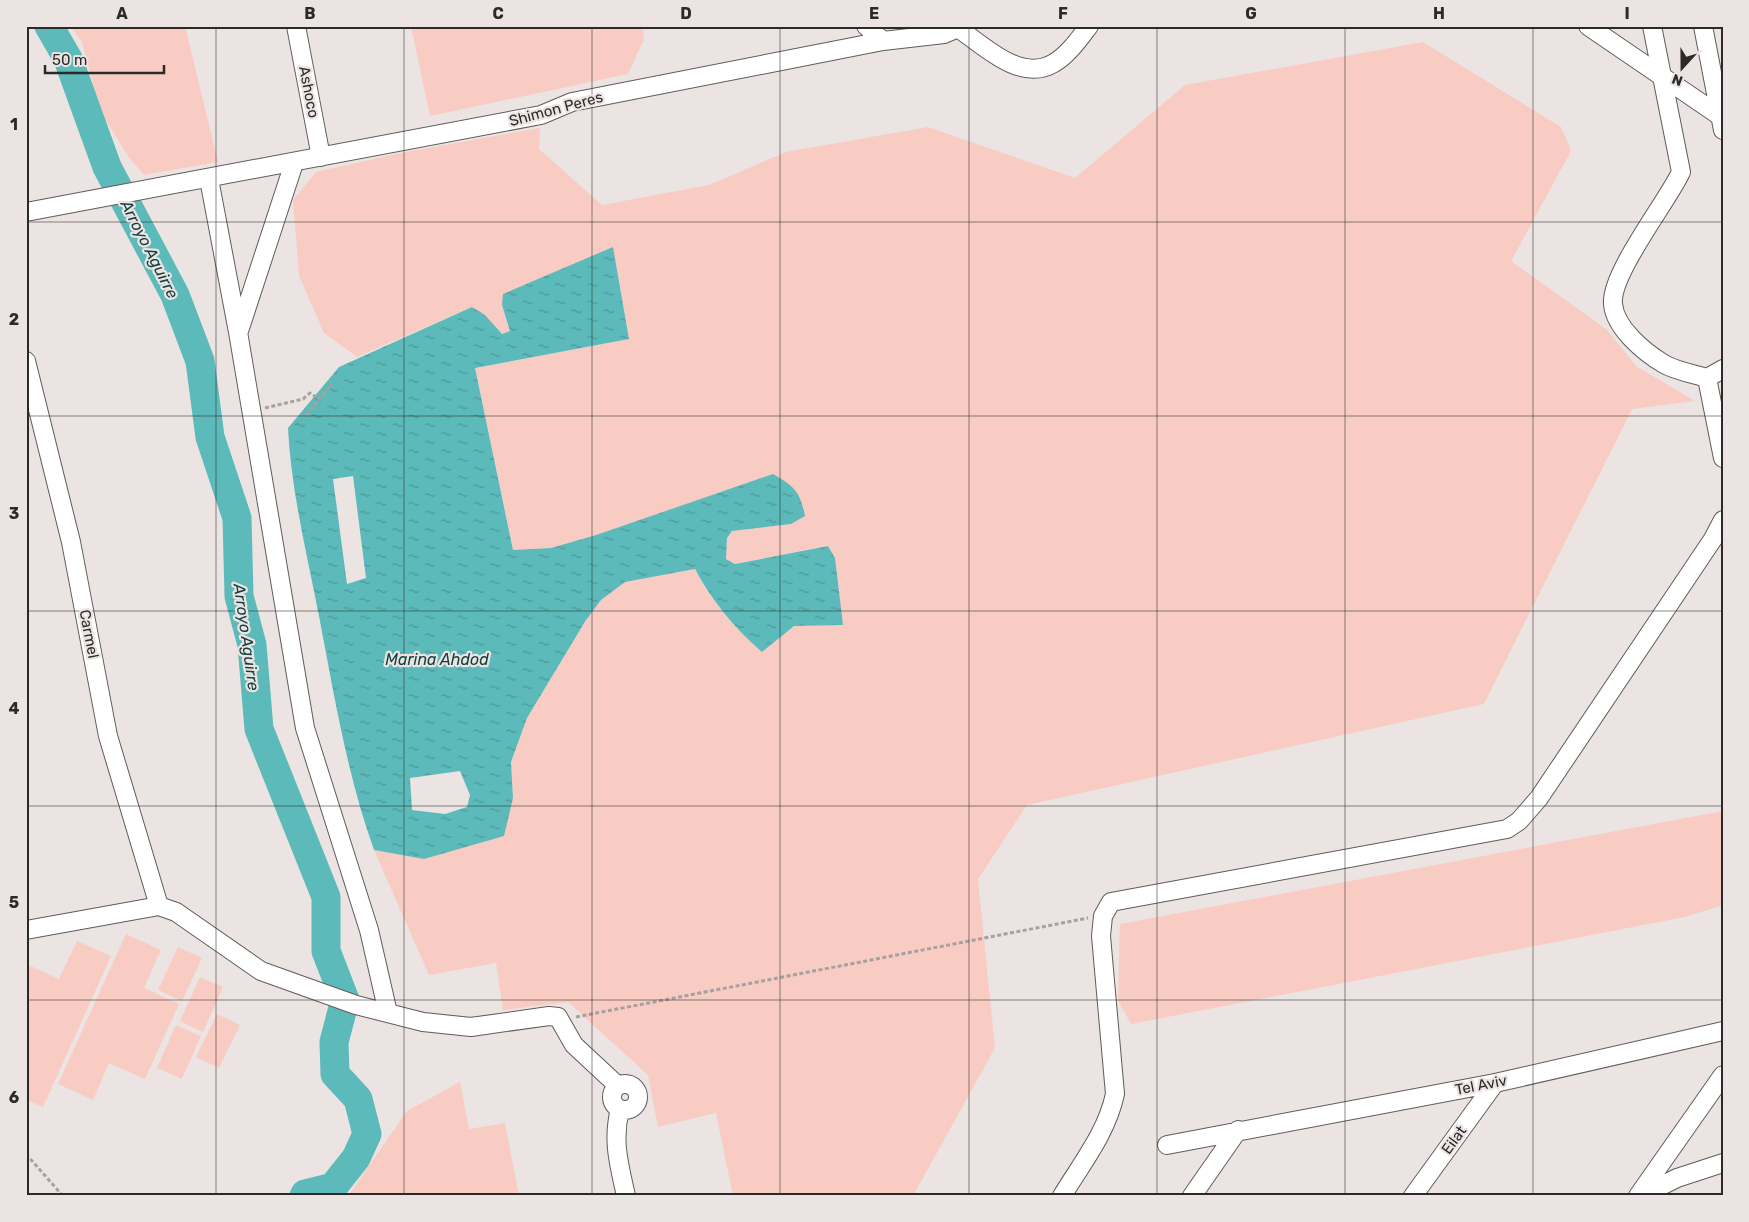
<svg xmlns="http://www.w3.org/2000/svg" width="1749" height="1222" viewBox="0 0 1749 1222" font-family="Rubik,sans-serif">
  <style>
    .grass { fill: #f8ccc3 }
    .water { fill: url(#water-ripples); fill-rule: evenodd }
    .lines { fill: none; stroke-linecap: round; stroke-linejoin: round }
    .river { stroke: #5dbaba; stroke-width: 29 }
    .street-casing { stroke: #615b5a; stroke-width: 20 }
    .path { stroke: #a6a1a0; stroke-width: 3; stroke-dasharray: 4 2.5; stroke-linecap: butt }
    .street { stroke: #fff; stroke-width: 18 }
    .grid { fill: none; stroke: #2c2a29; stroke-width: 1; stroke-opacity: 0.55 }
    .labels { text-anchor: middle; stroke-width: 4.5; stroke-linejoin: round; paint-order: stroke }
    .street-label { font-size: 15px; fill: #2c2a29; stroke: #ebe4e3 }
    .water-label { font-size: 16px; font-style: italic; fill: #144040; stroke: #ebe4e3 }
    .neatline { fill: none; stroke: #2c2a29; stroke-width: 2 }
    .grid-label { font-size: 16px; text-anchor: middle; font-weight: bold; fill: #2c2a29 }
  </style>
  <defs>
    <pattern id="water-ripples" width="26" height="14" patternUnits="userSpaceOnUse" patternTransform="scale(1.25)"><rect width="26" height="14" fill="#5dbaba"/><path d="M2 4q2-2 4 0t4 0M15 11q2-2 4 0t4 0" fill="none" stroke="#4d9797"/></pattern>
  </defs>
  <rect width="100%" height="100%" fill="#ebe4e3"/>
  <path class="grass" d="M70,26H185L218,162L144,175L130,159L100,111L82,42Z
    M411,26H643L644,39L628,74L430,116Z
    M1423,42L1561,127L1571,151L1511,261L1606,329L1636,366L1695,401L1632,409L1484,704L1027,805L978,879L995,1048L913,1196H733L716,1113L658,1127L648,1075L568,1002L503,1010L496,963L429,975L374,850L424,859L513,798L511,762L527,718L586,620L601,600L625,582L695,569C710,600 735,629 762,652L794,626L843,624L827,546L735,564L726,559L727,538L732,531L791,524L773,474L596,535L551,548L513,550L475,368L629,339L613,248L503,294L510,331L502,334L485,315L472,307L357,357L324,333L299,276L293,200L316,172L400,153L540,128L539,149L602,205L709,185L786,152L928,127L1075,178L1185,85Z
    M1723,811V905L1685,917L1131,1024L1118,1000L1120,924Z
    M126,934L161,950L144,988L179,1004L145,1079L109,1063L93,1100L58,1084Z
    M77,941L111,956L43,1107L26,1100V964L59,979Z
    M178,947L202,958L182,1001L158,990Z
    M200,977L223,987L203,1032L180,1021Z
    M217,1014L240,1025L219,1068L196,1057Z
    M176,1025L201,1036L182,1079L157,1068Z
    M460,1082L469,1129L505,1123L519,1196H348L407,1111Z"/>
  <path class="water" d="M613,247L629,339L475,368L513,550L551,548L596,535L773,474C794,486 800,491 805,516L791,524L732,531L727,538L726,559L735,564L828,546L835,558L843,625L794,626L762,652C735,629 711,600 695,569L625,582L601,600L586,620L527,718L511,762L513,798L504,836L424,859L374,850C347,775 334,694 319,616C307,554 291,491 288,428L339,367L472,307L485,315L502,334L510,331L502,305L503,294ZM353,476L366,578L347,584L333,479ZM460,771L470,795L467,807L445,814L412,810L410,778Z"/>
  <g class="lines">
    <path class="river" d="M49,26L68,59L107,167L175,295L200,361L210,437L237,518L239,596L252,645L259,729L326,897V951L345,1000L334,1042L335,1074L358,1099L367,1134L356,1158L333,1187L305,1194L304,1196"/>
    <defs>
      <path id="street" d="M296,26L321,157
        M866,26L883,41
        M1588,26L1720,116
        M1652,26L1681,172C1667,202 1610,274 1613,304C1615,328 1644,352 1664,364C1676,371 1694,374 1707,378
        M1703,26L1723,130
        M209,179L238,332L305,728L369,930L388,1013
        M26,212L541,115L572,102L883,41L944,34L958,28C984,46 1021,83 1054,63C1068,55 1079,39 1089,26
        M239,331L294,163
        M26,361L71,542L108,736L159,906
        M1707,378L1723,458
        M1707,378L1723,369
        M26,930L159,906L176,912L261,971L356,1005L423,1022L471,1027L549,1016L558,1017L574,1045L617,1085
        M612 1097a13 13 0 1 1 26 0a13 13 0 1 1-26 0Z
        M620,1109C612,1141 619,1164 626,1196
        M1167,1145L1495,1083L1723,1031
        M1062,1196C1082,1163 1107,1132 1115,1094L1101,936L1103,916L1111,902L1507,829L1519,821L1539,798L1713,539L1723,520
        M1192,1196L1238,1130
        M1413,1196L1495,1083
        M1638,1196L1723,1075
        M1641,1196L1677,1178L1723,1163"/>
    </defs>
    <use href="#street" class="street-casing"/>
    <path class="path" d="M265,408L303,399L310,393L319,399
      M306,415L332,384
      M576,1017L1088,918
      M26,1154L63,1196"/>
    <use href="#street" class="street"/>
  </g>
  <path class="grid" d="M216,26V1196M404,26V1196M592,26V1196M780,26V1196M969,26V1196M1157,26V1196M1345,26V1196M1533,26V1196M26,222H1723M26,416H1723M26,611H1723M26,806H1723M26,1000H1723"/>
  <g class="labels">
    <g class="street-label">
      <text transform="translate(309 92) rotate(79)" y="5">Ashoco</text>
      <text transform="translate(556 109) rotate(-15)" y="5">Shimon Peres</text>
      <text transform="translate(89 634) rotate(79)" y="5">Carmel</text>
      <text transform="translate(1481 1085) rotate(-11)" y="5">Tel Aviv</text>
      <text transform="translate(1454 1140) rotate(-54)" y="5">Eilat</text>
    </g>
    <g class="water-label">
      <text transform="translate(150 249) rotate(63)" y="6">Arroyo Aguirre</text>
      <text transform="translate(247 637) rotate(82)" y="6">Arroyo Aguirre</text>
      <text x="437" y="665">Marina Ahdod</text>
    </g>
  </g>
  <rect width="1749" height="1222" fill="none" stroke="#ebe4e3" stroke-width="55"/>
  <g transform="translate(1682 68) rotate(201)" stroke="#ebe4e3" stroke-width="4" paint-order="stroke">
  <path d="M0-4L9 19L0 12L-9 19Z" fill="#2c2a29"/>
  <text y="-8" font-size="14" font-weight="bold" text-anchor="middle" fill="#2c2a29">N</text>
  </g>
  <path d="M45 65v8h119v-8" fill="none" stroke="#2c2a29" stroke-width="2.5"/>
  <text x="52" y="65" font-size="15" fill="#2c2a29" stroke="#ebe4e3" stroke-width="4" paint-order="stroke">50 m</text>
  <rect x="28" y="28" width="1694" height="1166" class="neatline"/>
  <g class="grid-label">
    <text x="122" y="19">A</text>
    <text x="310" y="19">B</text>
    <text x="498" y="19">C</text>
    <text x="686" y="19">D</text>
    <text x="874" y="19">E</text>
    <text x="1063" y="19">F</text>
    <text x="1251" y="19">G</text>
    <text x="1439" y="19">H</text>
    <text x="1627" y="19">I</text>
    <text x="14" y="130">1</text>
    <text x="14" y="325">2</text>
    <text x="14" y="519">3</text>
    <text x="14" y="714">4</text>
    <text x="14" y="908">5</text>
    <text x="14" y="1103">6</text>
  </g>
</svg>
